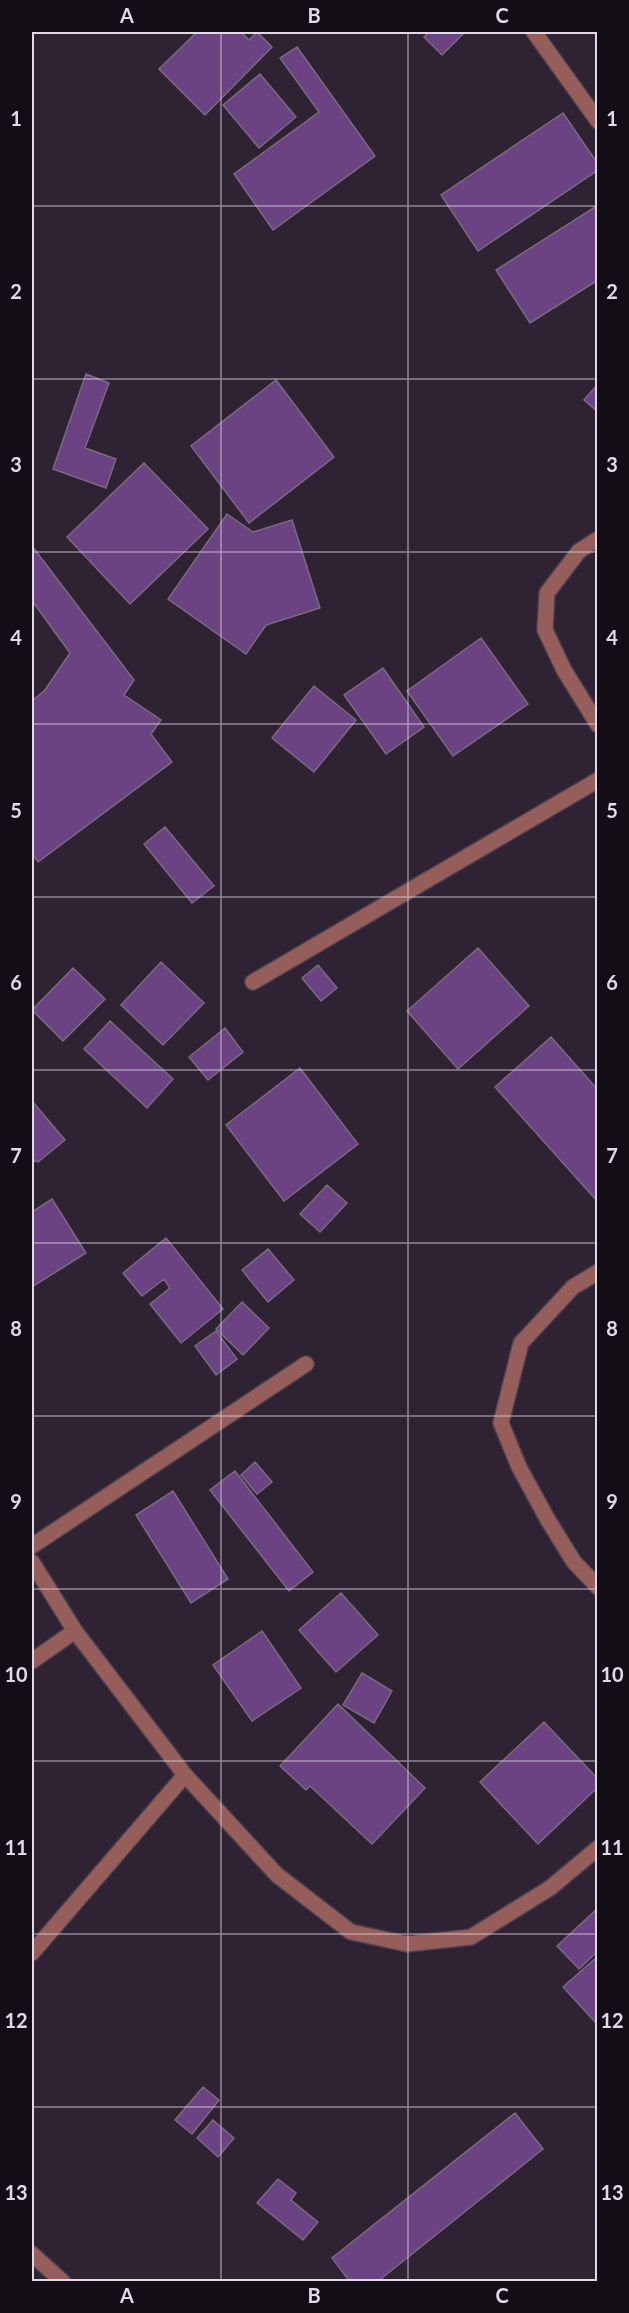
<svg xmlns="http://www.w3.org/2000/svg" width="629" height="2313" viewBox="0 0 629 2313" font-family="Lato,sans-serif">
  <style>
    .building { fill: #6b4382; stroke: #786b81; stroke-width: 1.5 }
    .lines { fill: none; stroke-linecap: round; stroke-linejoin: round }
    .minor-casing { stroke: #4b3f4f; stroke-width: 18 }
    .minor { stroke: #965e5a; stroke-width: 15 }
    .grid { fill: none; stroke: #e1d9e5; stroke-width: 1.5; stroke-opacity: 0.55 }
    .neatline { fill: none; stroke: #e1d9e5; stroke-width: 2 }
    .grid-label { font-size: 20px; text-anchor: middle; font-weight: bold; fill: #e1d9e5 }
  </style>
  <rect width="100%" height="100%" fill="#2e2233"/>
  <path class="building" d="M197,32H241L249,40L257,32L272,47L205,115L159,69Z
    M429,32H465L442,55L424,37Z
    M297,47L375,156L273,230L234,174L319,112L280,58Z
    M260,74L296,117L259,148L223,105Z
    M563,113L598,164V170L478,251L441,195Z
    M598,205V280L530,323L496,270Z
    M86,374L109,383L85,448L116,459L106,488L53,469Z
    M276,380L334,457L249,523L191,446Z
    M598,384V412L584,400Z
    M144,463L208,529L130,604L67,537Z
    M227,514L253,532L292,520L320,608L266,625L246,654L168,599Z
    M32,546L134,680L124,695L161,720L151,734L172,762L38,862L32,853V701L45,690L70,653L33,602L32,603Z
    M481,638L528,704L453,756L407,691Z
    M383,668L424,727L386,754L344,695Z
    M314,686L356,720L314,772L272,738Z
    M165,827L214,886L192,903L144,844Z
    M478,948L529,1006L458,1069L407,1011Z
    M161,962L204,1003L163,1045L121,1005Z
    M318,965L337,988L321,1001L302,978Z
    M73,968L105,999L63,1041L32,1010Z
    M110,1021L173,1079L147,1108L84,1049Z
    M225,1028L243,1052L208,1080L189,1057Z
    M551,1037L598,1090V1202L495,1087Z
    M300,1068L358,1144L284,1201L226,1125Z
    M32,1101L65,1140L38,1162L36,1160L32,1164Z
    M327,1185L347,1203L320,1232L300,1214Z
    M52,1199L86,1253L32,1287V1212Z
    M166,1238L223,1309L181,1343L150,1304L170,1288L164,1279L142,1296L123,1273Z
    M268,1249L294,1280L268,1302L242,1270Z
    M242,1302L269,1328L243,1355L216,1329Z
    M216,1331L237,1359L216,1375L195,1346Z
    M255,1462L272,1482L257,1494L241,1475Z
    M235,1471L313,1572L289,1591L210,1490Z
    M173,1491L228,1579L191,1603L136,1515Z
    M341,1593L378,1635L336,1672L299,1630Z
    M262,1631L301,1688L252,1721L213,1665Z
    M362,1673L392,1691L374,1723L343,1705Z
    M338,1704L425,1788L372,1844L310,1786L306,1790L280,1766Z
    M544,1722L598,1779V1787L538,1844L480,1782Z
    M598,1908V1951L579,1969L557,1946Z
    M598,1956V2025L563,1987Z
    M203,2087L219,2100L192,2134L175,2120Z
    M515,2113L543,2149L377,2282H350L332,2258Z
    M213,2120L234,2138L218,2157L197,2138Z
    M278,2179L296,2193L291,2200L318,2222L303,2240L257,2203Z"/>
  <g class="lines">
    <defs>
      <path id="minor" d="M534,32L598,121
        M598,539L579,551L547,593L545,630L564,670L598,725
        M253,982L598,780
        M598,1272L573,1287L521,1343L501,1423L519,1467L548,1520L574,1562L598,1587
        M32,1546L306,1364
        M32,1562L75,1631L185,1775L277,1875L351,1932L407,1944L471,1937L550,1888L598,1848
        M32,1661L75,1631
        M32,1953L185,1775
        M32,2254L63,2282"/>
    </defs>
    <use href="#minor" class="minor-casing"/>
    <use href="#minor" class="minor"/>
  </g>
  <path class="grid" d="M221,32V2282M408,32V2282M32,206H598M32,379H598M32,552H598M32,724H598M32,897H598M32,1070H598M32,1243H598M32,1416H598M32,1589H598M32,1761H598M32,1934H598M32,2107H598"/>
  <rect width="629" height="2313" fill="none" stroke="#130e15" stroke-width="66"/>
  <rect x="33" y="33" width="563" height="2247" class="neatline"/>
  <g class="grid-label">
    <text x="127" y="23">A</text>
    <text x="314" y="23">B</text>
    <text x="502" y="23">C</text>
    <text x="16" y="126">1</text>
    <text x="612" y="126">1</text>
    <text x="16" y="299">2</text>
    <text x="612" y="299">2</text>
    <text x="16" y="472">3</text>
    <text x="612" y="472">3</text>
    <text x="16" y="645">4</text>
    <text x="612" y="645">4</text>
    <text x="16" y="818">5</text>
    <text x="612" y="818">5</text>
    <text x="16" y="990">6</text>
    <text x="612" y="990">6</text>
    <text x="16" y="1163">7</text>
    <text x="612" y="1163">7</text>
    <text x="16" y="1336">8</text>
    <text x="612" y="1336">8</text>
    <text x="16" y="1509">9</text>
    <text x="612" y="1509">9</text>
    <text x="16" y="1682">10</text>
    <text x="612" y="1682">10</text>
    <text x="16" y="1855">11</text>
    <text x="612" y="1855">11</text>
    <text x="16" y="2028">12</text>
    <text x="612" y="2028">12</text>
    <text x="16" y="2200">13</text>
    <text x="612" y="2200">13</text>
    <text x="127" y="2303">A</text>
    <text x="314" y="2303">B</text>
    <text x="502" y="2303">C</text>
  </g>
</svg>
